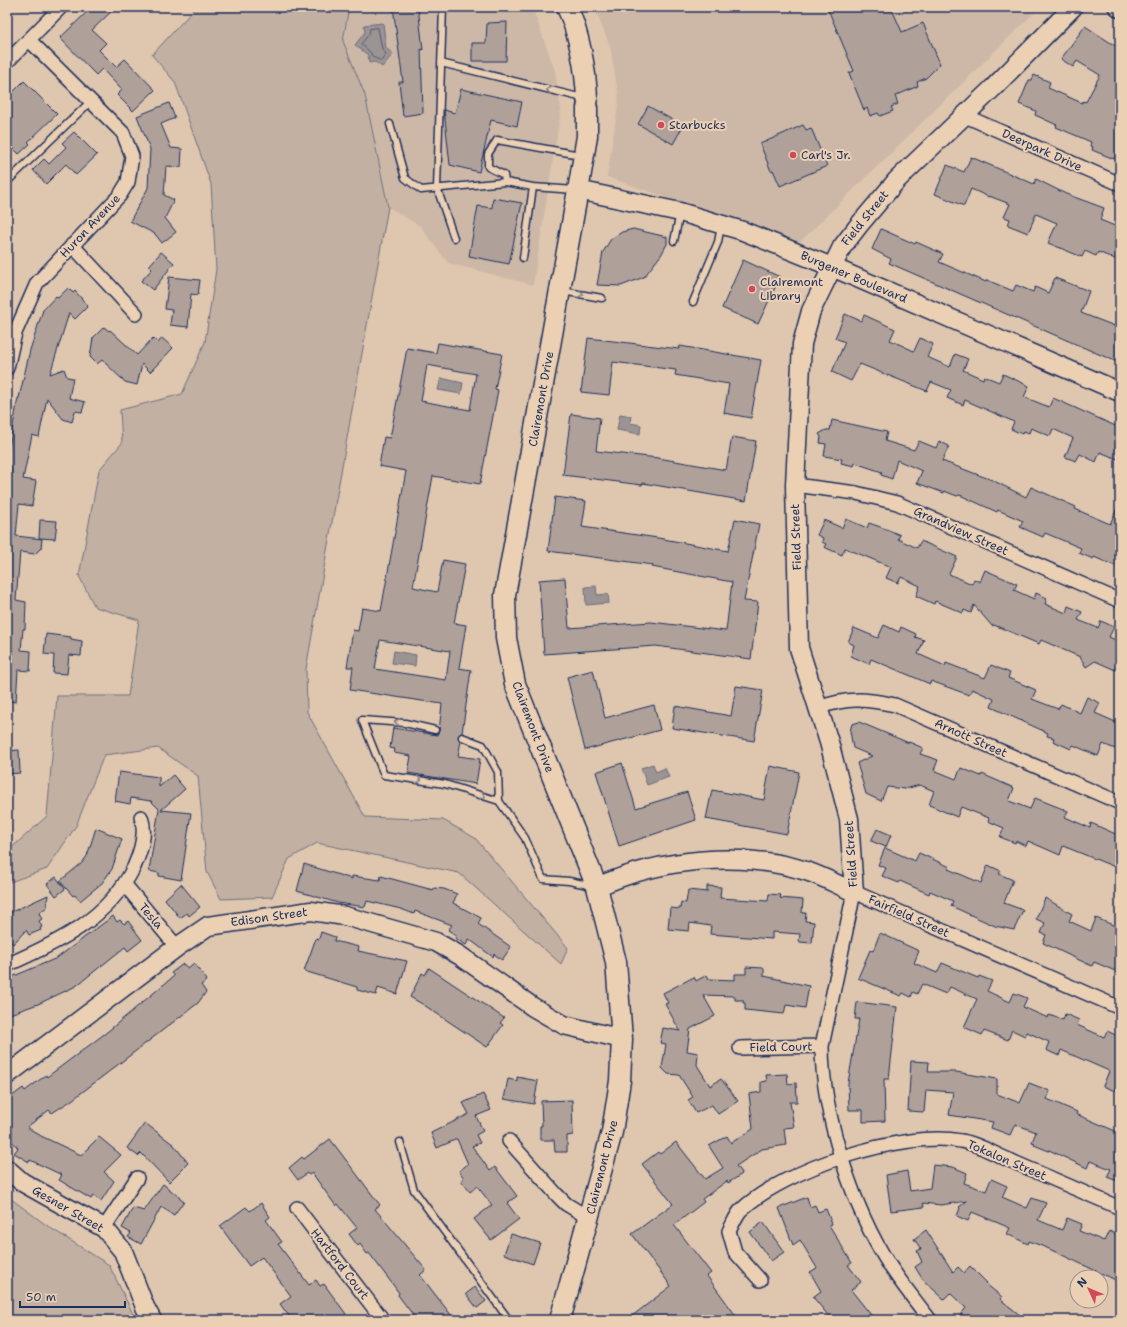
<svg xmlns="http://www.w3.org/2000/svg" width="1127" height="1327" viewBox="0 0 1127 1327" font-family="'Shantell Sans',sans-serif">
  <style>
    .built { fill: #cdb8a7 }
    .green { fill: #c2b0a2; stroke: #6e7080 }
    .water { fill: #9c9393; stroke: #686b7e }
    .lines { fill: none; stroke-linecap: round; stroke-linejoin: round }
    .shore { stroke: #4f5773; stroke-width: 1 }
    .building { fill: #afa19a; stroke: #1b2f5e; fill-rule: evenodd }
    .lane-casing { stroke: #1b2f5e; stroke-width: 9 }
    .street-casing { stroke: #1b2f5e; stroke-width: 16 }
    .secondary-casing { stroke: #1b2f5e; stroke-width: 21 }
    .primary-casing { stroke: #1b2f5e; stroke-width: 23 }
    .lane { stroke: #ecd0b3; stroke-width: 6 }
    .street { stroke: #ecd0b3; stroke-width: 13 }
    .secondary { stroke: #ecd0b3; stroke-width: 18 }
    .primary { stroke: #ecd0b3; stroke-width: 20 }
    .oneway { stroke: #848088 }
    .poi-dot { fill: #d1495b; stroke: #ecd0b3; stroke-width: 1.5 }
    .labels { text-anchor: middle; stroke-width: 4; stroke-linejoin: round; paint-order: stroke }
    .poi-label { font-size: 12px; fill: #1b2f5e; stroke: #ecd0b3; text-anchor: start }
    .street-label { font-size: 12px; fill: #1b2f5e; stroke: #ecd0b3 }
  </style>
  <rect width="100%" height="100%" fill="#dfc6ae"/>
  <filter id="ink" filterUnits="userSpaceOnUse"><feTurbulence type="fractalNoise" baseFrequency=".025" numOctaves="2"/><feDisplacementMap in="SourceGraphic" scale="8" xChannelSelector="R" yChannelSelector="G"/><feConvolveMatrix kernelMatrix="1 2 1 2 8 2 1 2 1" color-interpolation-filters="sRGB"/></filter>
  <g filter="url(#ink)">
    <path class="built" d="M349,7H532L533,9L555,71L561,110L533,285L448,263L420,226L388,207L365,95L343,41Z
      M594,7H1040L799,243L607,177L619,99L610,46Z"/>
    <path class="green" d="M196,7H349L343,41L365,95L388,207L306,669L307,712L365,817L443,820L475,838L568,948L561,964L459,873L317,843L289,859L272,897L221,899L207,872L198,776L158,748L104,755L76,826L47,869L7,883V852L47,816L57,696H128L139,620L95,607L79,576L99,470L122,443L120,410L182,394L205,342L216,269L211,184L175,82L152,55Z
      M7,1196L49,1227L109,1265L136,1320H7Z"/>
    <path class="water" d="M383,23L386,48L393,54L382,67L375,62L369,63L368,55L355,45L365,32L364,25Z
      M441,378L463,383L461,394L438,390Z
      M620,414L631,416L630,423L641,425L640,434L617,430Z
      M596,586L597,595L608,594L609,603L586,605L585,587Z
      M394,651L416,655L415,666L392,663Z
      M653,764L656,772L665,768L669,777L647,785L641,768Z"/>
    <g class="lines">
      <path class="shore" d="M378,28L382,49L386,54L381,61L373,57L370,52L361,44L369,34L370,29Z"/>
    </g>
    <path class="building" d="M92,7H116L92,30L106,43L99,50L116,67L125,59L155,90L133,111L117,95L122,90L102,69L96,75L60,38Z
      M393,7H418L423,50L421,49L423,113L403,116L399,82H403Z
      M827,7H891L902,32L923,23L940,64L926,78L917,82L918,86L895,96L898,104L891,107L893,111L880,116L878,113L870,116L867,108L864,110L849,73L854,71Z
      M507,22L506,61H472V43H486L487,23Z
      M1085,26L1120,49V145L1114,159L1092,150L1093,147L1090,146L1091,142L1056,127L1057,125L1035,115L1036,111L1019,104L1029,80H1032L1034,75L1050,82L1048,88L1082,103L1083,101L1086,102L1100,75L1077,61L1073,67L1061,59Z
      M24,81L57,114L28,142L30,144L19,154L7,142V98Z
      M461,89L522,102L517,126L491,120L479,172L450,165L444,110L455,113Z
      M169,103L175,118L161,124L171,148L182,149L181,167L166,166L164,195L174,200L165,218L176,232L162,243L155,234L130,221L148,188L150,149L137,116Z
      M648,106L683,126L673,144L638,124Z
      M803,125L806,130L811,128L827,166L780,186L773,170L771,171L760,144Z
      M74,132L97,155L76,175L66,164L46,184L33,170L44,159L49,164L66,147L62,143Z
      M971,157L1034,184L1036,179L1066,194L1104,208L1100,220L1120,228V261L1098,252L1096,256L1085,251L1082,257L1048,243L1057,223L1036,214L1028,233L1008,225L1010,219L1004,217L1010,204L989,196V197L971,189L964,206L935,194L947,165L964,172Z
      M493,198L522,203L509,264L469,256L478,206L492,208Z
      M633,229L667,237V244L661,255L644,277L621,286L597,285L603,252L611,239L622,232Z
      M881,229L915,244L916,242L943,254L939,262L986,282L987,280L1013,291L1016,285L1033,292L1035,287L1048,293L1055,278L1089,291L1081,313L1120,328V355L1117,362L889,263L891,259L872,249Z
      M161,252L174,263L153,290L141,281L152,269L149,266Z
      M743,260L780,277L758,324L722,308Z
      M169,277L200,280L198,295L191,294L188,327L170,325L172,310L165,309Z
      M68,288L73,293L75,291L88,306L75,319L69,313L50,374L64,369L67,377L73,378L69,398L85,402L82,412L75,411L72,422L63,419L47,398L39,437L32,435L23,479L36,481L32,506L19,504L16,536L42,539L41,548L35,554L20,552L16,600L26,602L25,629H23L21,650L31,651L30,671L18,670L16,702L7,701V492L11,470L7,469V459L18,398H19L30,350L43,310L56,296L58,298Z
      M845,314L861,321L864,315L895,329L890,340L914,351L920,338L933,344L927,357L950,367L955,354L968,359L963,370L983,379L984,376L999,382L1003,374L1029,386L1024,397L1049,407L1053,398L1120,428V460L1100,452L1096,462L1080,454L1076,461L1065,457L1073,438L1053,429L1050,436L1031,428L1029,433L1024,431L1022,434L1011,429L1014,422L965,400L963,405L947,398L951,390L931,382L927,391L860,364L851,381L832,372L845,342L835,338Z
      M104,327L109,331L110,330L137,355L153,338L158,343L162,338L173,348L150,372L142,364L137,385L125,382L102,360L97,364L90,357L93,338Z
      M588,338L679,349L680,346L761,360L751,418L724,413L729,384L675,375L676,370L613,362L609,395L581,392Z
      M438,343L502,354L495,389L498,390L480,484L433,476L413,587L437,592L443,560L465,564L454,623L466,625L459,668L471,670L462,733L458,736L461,741L458,756L480,759L476,784L408,773L411,756L394,753L395,749L390,748L393,728L437,735L439,731L442,704L350,690L353,667H347L353,630L358,631L362,608L381,611L406,471L379,466L384,437L390,438L407,348L436,353ZM427,365L476,374L470,410L421,401ZM380,640L450,651L446,680L375,669Z
      M571,414L600,418L596,451L658,458L726,470L732,437L756,441L746,501L643,483L642,485L563,475Z
      M832,420L887,432L885,441L914,450L919,441L936,448L939,441L949,446L942,461L992,480L1026,497L1031,487L1076,507L1075,509L1110,524L1120,502V568L1094,557L1093,559L1079,553L1081,548L1045,533L1043,537L1020,527L1023,521L998,510L997,512L960,495L957,496L944,491V493L917,483L922,471L897,460L892,479L881,475L882,472L855,463L854,466L841,463L842,459L824,456L826,444L820,443L821,437L819,434L826,430H830Z
      M555,497L586,501L582,527L658,538L728,551L735,519L759,524L744,601L758,602L751,659L656,646L544,654L539,580L565,578L569,628L651,622L726,631L732,582L652,567L653,565L548,551Z
      M846,519L867,528L869,523L886,529L900,535L898,539L917,548L921,541L957,557L949,574L972,584L974,579L980,582L985,570L1017,584L1014,590L1034,599L1036,593L1047,598L1045,604L1066,613L1068,606L1082,612L1078,620L1098,628L1101,621L1114,627L1109,637L1120,642V672L1095,661L1086,667L1080,657L1041,640L1039,644L994,625L992,626L974,605L971,613L964,610L963,613L935,601L934,604L916,596L920,586L901,577L898,583L886,578L891,567L845,548L842,555L824,547L826,544L822,542L823,538L817,535L824,520L842,528Z
      M40,520L57,521L55,539L39,538Z
      M884,625L899,632L901,627L916,634L915,637L924,640L918,654L945,666L946,663L985,678L991,665L1010,673L1008,678L1036,690L1032,699L1058,709L1061,704L1080,713L1087,697L1100,703L1095,713L1120,724V751L1103,744L1098,756L1073,745L1071,749L1053,741L1054,738L1047,736L1048,733L991,707L994,699L972,689L969,695L931,681L930,684L871,659L869,664L851,656L854,645L848,642L854,628L878,638Z
      M46,634L71,637V639L82,641L81,656L69,655L67,674L53,673L54,655L44,654Z
      M593,670L605,718L654,705L660,730L585,750L567,677Z
      M736,686L763,690L754,741L672,728L675,706L731,716Z
      M859,722L909,743V742L923,748L920,754L938,760L934,770L956,779L961,768L981,776L982,774L1014,788L1009,801L1030,809L1035,798L1068,811L1065,817L1090,828L1091,823L1120,836V869L1063,846L1060,855L1028,841L1026,846L1016,841L1015,843L1000,837L1004,828L988,821L989,818L961,807L957,817L929,805L934,791L920,785L905,789L887,787L881,801L866,794L857,763L872,756L853,748L850,731L852,724Z
      M19,750L20,773L7,774V751Z
      M622,763L636,808L687,792L696,820L619,846L596,772Z
      M770,766L799,772L787,834L706,819L712,790L764,800Z
      M119,772L159,777V787L173,775L185,789L161,810L191,813L181,880L159,876V873L149,871L159,809L151,801L131,798L130,804L115,801Z
      M96,828L122,839L112,869L102,883L80,901L75,895L73,896L60,881L82,863L87,856Z
      M877,829L891,835L886,847L871,841Z
      M885,848L915,861L919,853L950,867L948,869L981,883L988,865L1001,871L999,874L1013,880L1004,903L1023,910L1014,930L995,926L951,906L953,901L930,891L929,894L900,881L899,883L882,876L886,868L878,865Z
      M304,864L352,879V876L380,880L381,876L433,890L434,888L444,889L457,894L453,903L481,918L478,924L511,947L502,960L494,954L493,957L469,939L466,945L455,938L456,935L448,930L452,925L415,911L414,914L401,909L367,901L365,907L338,903L297,891Z
      M56,877L65,889L56,896L47,884Z
      M181,884L200,907L189,916L187,913L180,918L165,899Z
      M707,886L721,887L720,898L768,901L769,894L781,895L780,898L803,900L802,913H806L805,921L814,922L812,943L799,942L800,934L772,932V939L710,934L711,926L690,923L689,931L668,929L670,908L680,909L681,902L686,903L688,890L707,892Z
      M48,895L47,907L39,913L42,919L39,921L42,927L40,928L41,930L29,935L26,930L13,944L7,938V914Z
      M1045,898L1072,914L1069,921L1091,931L1096,918L1120,928V973L1094,962L1092,966L1043,943L1046,935L1041,933L1045,923L1036,919Z
      M113,916L117,922L120,920L124,924L128,921L142,940L128,951L125,947L76,986L38,1004L7,1015V979L57,958Z
      M321,932L335,937L334,941L359,947L358,951L407,961L397,994L378,988L376,995L357,990V987L304,971L316,938L319,939Z
      M880,933L919,951L914,963L937,973L942,963L978,978L979,976L992,981L987,991L1010,1002L1014,993L1027,998L1023,1007L1048,1018L1049,1015L1063,1020L1065,1014L1079,1020L1077,1025L1104,1037L1107,1031L1120,1037V1089L1116,1087L1115,1091L1103,1086L1109,1071L1061,1050L1059,1056L1046,1050L1049,1042L1027,1032L1025,1036L1012,1030L1008,1040L984,1031L982,1035L964,1027L977,999L950,987L946,994L922,984L917,994L913,992L911,997L903,993L901,996L858,978L870,950L873,951Z
      M194,963L207,980L201,985L206,992L198,1003L72,1100L52,1113L49,1110L27,1127L41,1136L81,1155L99,1137L121,1155L104,1172L114,1181L101,1201L93,1196L91,1199L59,1180L62,1175L30,1160L29,1162L14,1153L18,1148L7,1135V1100L23,1088L25,1091L46,1075L47,1077L107,1032L174,976L171,973L183,964L188,968Z
      M746,967L764,968V976L809,986L805,1008L786,1005L784,1014L745,1010V1003H743V1000H735V996L703,995L715,1016L690,1029L687,1051L698,1053L697,1065L710,1086L721,1079L738,1101L718,1114L712,1105L696,1113L688,1100L693,1097L679,1075L668,1074L662,1068L666,1044L660,1043L663,1028L680,1031L665,1004L668,1003L663,993L694,977L696,981L707,975L709,979L735,980V974H746Z
      M429,968L504,1018L500,1023L503,1025L487,1047L424,1005L410,997L422,973L425,975Z
      M857,1002L897,1007L889,1079H884L885,1121L863,1122V1110H849L848,1083L859,1019H855Z
      M911,1061L929,1062L928,1072H956L997,1079V1094L1020,1103L1029,1083L1050,1091L1047,1099L1077,1112L1076,1114L1120,1133V1182L1107,1177L1111,1169L1090,1161L1087,1168L1049,1150V1151L1034,1145L1035,1143L1032,1142L1036,1132L1015,1124L1010,1135L991,1128L993,1122L949,1115L953,1092L926,1090L924,1112L908,1111Z
      M787,1074L788,1084L796,1083L797,1099V1102H790L794,1127L784,1128L786,1145L762,1149L736,1166L742,1174L728,1183L727,1181L702,1199L704,1202L674,1225L711,1273L707,1276L739,1320H627L671,1286L632,1234L673,1204L642,1164L658,1152L660,1154L676,1142L705,1179L723,1168L709,1146L727,1136L731,1143L753,1129L749,1094L761,1092V1082L767,1081L766,1075Z
      M517,1077L538,1081L534,1104L504,1099L508,1079L517,1081Z
      M483,1094L491,1110L476,1116L483,1131L476,1135L480,1143L472,1146L490,1171L495,1167L517,1196L507,1203L519,1219L491,1240L474,1219L492,1205L477,1186L470,1192L461,1180L464,1178L459,1171L468,1164L457,1139L437,1148L431,1133L469,1114L463,1103Z
      M572,1100L573,1135L567,1136V1152H555L554,1140H540V1126H542L541,1101Z
      M145,1123L174,1145L188,1163L169,1182L141,1153L138,1156L127,1148Z
      M330,1139L380,1205L375,1209L426,1270L420,1275L455,1320L413,1319V1315L398,1295L399,1293L391,1282L369,1253L367,1254L360,1244L358,1246L349,1234L357,1228L338,1204L336,1206L312,1173L309,1175L307,1173L298,1180L289,1168L302,1157L304,1159Z
      M933,1165L953,1167L967,1173L964,1183L986,1191L991,1179L1007,1186L1002,1197L1027,1208L1032,1198L1046,1203L1038,1220L1062,1230L1067,1218L1082,1224L1079,1231L1104,1241L1109,1231L1120,1236V1282L1047,1248L1029,1241L1028,1244L1007,1234L1010,1228L972,1212L968,1221L957,1216L960,1208L959,1207L967,1201L941,1205L923,1203L924,1207L891,1211L886,1175L907,1171L910,1191L930,1188Z
      M163,1184L184,1201L174,1215L161,1207L141,1244L128,1237L131,1233L122,1228L133,1208L144,1211Z
      M807,1197L810,1207L815,1205L818,1212L826,1209L832,1224L829,1225L852,1263L848,1265L861,1282L851,1290L875,1320H832L813,1297L821,1291L810,1272L817,1268L800,1240L793,1245L779,1208Z
      M261,1203L270,1217L266,1220L282,1242L278,1244L309,1285L316,1280L320,1286L324,1284L346,1314L338,1320H292L280,1304L291,1296L262,1257L249,1266L220,1226L246,1207L250,1211Z
      M763,1222L784,1252L771,1261L750,1232Z
      M926,1230L953,1272L958,1267L964,1273L970,1266L987,1283L986,1284L1002,1297L1000,1299L1026,1320H956L966,1308L950,1293L944,1299L923,1280L915,1267L922,1262L917,1251L921,1249L914,1239Z
      M511,1234L540,1243L533,1264L504,1254Z
      M475,1287L486,1301L477,1308L466,1294Z"/>
    <g class="lines">
      <defs>
        <path id="lane" d="M443,7L437,188L454,238
          M441,63L583,98
          M390,124L405,178L421,190L505,182L504,175L488,167V154L497,140L580,155
          M7,182L91,101
          M505,182L533,187L575,190
          M674,241L680,213
          M523,258L533,187
          M562,291L602,298
          M693,302L718,242L721,226
          M435,730L405,723L362,720L384,775L445,784L499,801L498,772L483,745L462,737
          M499,801L525,838L543,879L569,881L593,886
          M400,1142L414,1190L509,1320"/>
        <path id="street" d="M1115,7L1120,11
          M7,62L61,7
          M963,115L1120,184
          M72,245L136,314
          M7,368L15,333L37,283L120,195L128,182L132,156L123,133L29,40
          M795,485L856,493L897,503L1120,601
          M818,708C847,697 866,699 895,705L1120,803
          M125,885L177,947
          M7,965C59,942 108,919 134,867C141,851 147,833 141,817
          M740,1048L822,1046
          M509,1141L557,1195L566,1204L589,1218
          M297,1208L383,1320
          M104,1228L137,1178
          M760,1280L735,1252L729,1231C733,1224 736,1215 741,1210C785,1169 902,1130 961,1141C977,1143 994,1154 1009,1160C1046,1176 1083,1192 1120,1208
          M930,1320C916,1302 902,1284 890,1266C853,1209 822,1114 822,1046L854,892L1120,1008"/>
        <path id="secondary" d="M578,190L680,212L743,231L832,267L1120,392
          M597,887C659,859 740,850 806,871C822,876 838,885 854,892L849,819L829,742L799,648L795,485L802,344L811,311L842,247L859,225L897,180L993,88L1073,7
          M7,1075L177,947L208,926L311,911L345,916L436,942L459,955L533,1007L564,1025L622,1039
          M7,1169L22,1182L104,1228L123,1251L145,1307L152,1320"/>
        <path id="primary" d="M567,7C579,33 586,70 587,99
          M560,1320L612,1132L620,1081L622,1039L616,962L597,887L515,684L506,638L505,595L580,179L587,136V108"/>
      </defs>
      <use href="#lane" class="lane-casing"/>
      <use href="#street" class="street-casing"/>
      <use href="#secondary" class="secondary-casing"/>
      <use href="#primary" class="primary-casing"/>
      <use href="#lane" class="lane"/>
      <use href="#street" class="street"/>
      <use href="#secondary" class="secondary"/>
      <use href="#primary" class="primary"/>
    </g>
    <defs><path id="oneway-chevron" d="M-2-3.5L2.5 0L-2 3.5" fill="none" stroke-width="1.6" stroke-linecap="round" stroke-linejoin="round"/></defs>
    <g class="oneway">
      <use href="#oneway-chevron" transform="translate(549 90) rotate(-166)"/>
      <use href="#oneway-chevron" transform="translate(581 294) rotate(9)"/>
      <use href="#oneway-chevron" transform="translate(397 722) rotate(-175)"/>
      <use href="#oneway-chevron" transform="translate(419 780) rotate(9)"/>
      <use href="#oneway-chevron" transform="translate(483 796) rotate(19)"/>
    </g>
  </g>
  <g class="poi-dot">
    <circle cx="661" cy="125" r="4"/>
    <circle cx="793" cy="155" r="4"/>
    <circle cx="752" cy="289" r="4"/>
  </g>
  <g class="labels">
    <g class="poi-label">
      <text x="669" y="129">Starbucks</text>
      <text x="801" y="159">Carl's Jr.</text>
      <text x="760" y="286">Clairemont<tspan x="760" dy="14">Library</tspan></text>
    </g>
    <g class="street-label">
      <text transform="translate(1042 150) rotate(24)" y="4">Deerpark Drive</text>
      <text transform="translate(865 218) rotate(-51)" y="4">Field Street</text>
      <text transform="translate(90 226) rotate(-47)" y="4">Huron Avenue</text>
      <text transform="translate(854 277) rotate(23)" y="4">Burgener Boulevard</text>
      <text transform="translate(541 399) rotate(-80)" y="4">Clairemont Drive</text>
      <text transform="translate(961 531) rotate(24)" y="4">Grandview Street</text>
      <text transform="translate(796 537) rotate(-92)" y="4">Field Street</text>
      <text transform="translate(533 727) rotate(69)" y="4">Clairemont Drive</text>
      <text transform="translate(971 738) rotate(24)" y="4">Arnott Street</text>
      <text transform="translate(851 854) rotate(-94)" y="4">Field Street</text>
      <text transform="translate(151 916) rotate(49)" y="4">Tesla</text>
      <text transform="translate(909 916) rotate(24)" y="4">Fairfield Street</text>
      <text transform="translate(269 917) rotate(-8)" y="4">Edison Street</text>
      <text transform="translate(781 1047) rotate(-1)" y="4">Field Court</text>
      <text transform="translate(1007 1160) rotate(23)" y="4">Tokalon Street</text>
      <text transform="translate(602 1167) rotate(-76)" y="4">Clairemont Drive</text>
      <text transform="translate(68 1209) rotate(30)" y="4">Gesner Street</text>
      <text transform="translate(340 1264) rotate(52)" y="4">Hartford Court</text>
    </g>
  </g>
  <rect width="1127" height="1327" fill="none" stroke="#ecd0b3" stroke-width="24"/>
  <rect x="12" y="12" width="1103" height="1303" fill="none" stroke="#1b2f5e" stroke-width="1.5" filter="url(#ink)"/>
  <g transform="translate(1089 1289) rotate(314)"><circle r="19" fill="#ecd0b3" stroke="#989091"/>
  <path d="M0-3L7 15L0 10L-7 15Z" fill="#d1495b"/>
  <text y="-6" font-size="11" font-weight="bold" text-anchor="middle" fill="#1b2f5e">N</text>
  </g>
  <path d="M20 1301v6h105v-6" fill="none" stroke="#1b2f5e" stroke-width="2"/>
  <text x="26" y="1301" font-size="12" fill="#1b2f5e" stroke="#ecd0b3" stroke-width="3" paint-order="stroke">50 m</text>
</svg>
